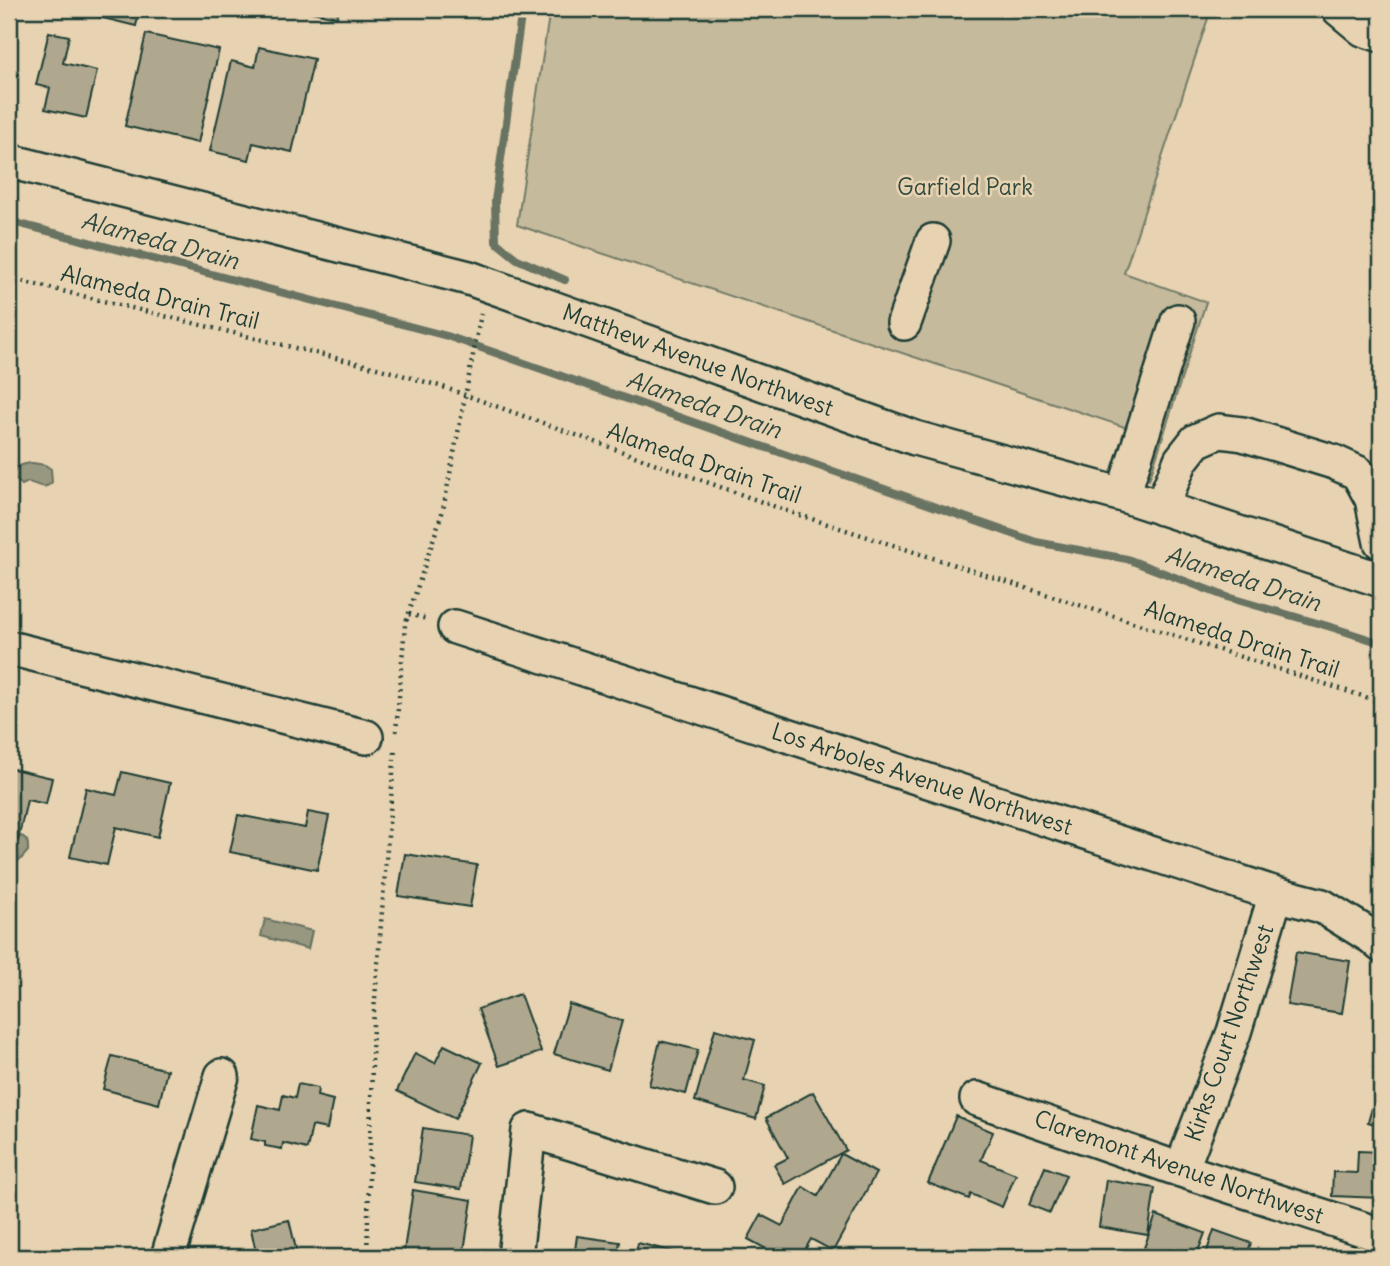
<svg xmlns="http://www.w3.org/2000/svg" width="1390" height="1266" viewBox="0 0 1390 1266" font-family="Delius,sans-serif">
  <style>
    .green { fill: #c6ba9c; stroke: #727c68; stroke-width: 2 }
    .water { fill: #989780; stroke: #687362; stroke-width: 2 }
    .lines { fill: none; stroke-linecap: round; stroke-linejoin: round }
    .stream { stroke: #687362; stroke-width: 8 }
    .building { fill: #b0a88e; stroke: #1f3d34; stroke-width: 2 }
    .minor-casing { stroke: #1f3d34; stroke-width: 38 }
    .path { stroke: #1f3d34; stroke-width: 4.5; stroke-dasharray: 2 5; stroke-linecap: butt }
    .minor { stroke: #e7d2b1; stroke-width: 33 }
    .labels { text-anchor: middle; stroke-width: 5; stroke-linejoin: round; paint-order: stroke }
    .park-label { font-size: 23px; fill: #304a3e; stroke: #e7d2b1 }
    .street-label { font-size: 23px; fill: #1f3d34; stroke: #e7d2b1 }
    .water-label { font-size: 24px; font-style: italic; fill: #314a3f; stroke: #e7d2b1 }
  </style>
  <rect width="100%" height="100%" fill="#e7d2b1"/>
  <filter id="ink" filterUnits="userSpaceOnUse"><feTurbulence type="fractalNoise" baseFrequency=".0143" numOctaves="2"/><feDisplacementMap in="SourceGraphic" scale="14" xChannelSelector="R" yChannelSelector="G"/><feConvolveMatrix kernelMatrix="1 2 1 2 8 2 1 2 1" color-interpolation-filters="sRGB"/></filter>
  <g filter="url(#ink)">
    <path class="green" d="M550,9H1211L1124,273L1206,302L1149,480L1116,469L1131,429L517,225Z"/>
    <path class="water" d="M33,463L45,465L51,469L52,482C44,491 38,484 28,482L22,485L14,478C12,465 23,464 33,463Z
      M21,836C29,839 28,844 28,851L20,860L9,863V846Z
      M265,919L312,931L308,949L261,936Z"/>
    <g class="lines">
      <path class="stream" d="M522,9L495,201L496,242L517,259L565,280
        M9,221L447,336L1036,542L1127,559L1227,597L1331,627L1381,643"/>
    </g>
    <path class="building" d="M97,9H140L136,26L95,16Z
      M297,9H339L337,17Z
      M49,32L69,36L63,63L97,71L86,118L45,109L50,88L36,85Z
      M146,34L219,50L198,143L125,126Z
      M259,47L314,59L292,152L253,143L249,160L210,151L231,61L255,67Z
      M9,768L52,778L46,804L27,800L18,840L9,838Z
      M122,772L170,783L158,837L116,827L107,865L70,857L86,788L116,795Z
      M308,812L329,816L317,870L230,852L238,815L305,828Z
      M405,854L477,865L470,907L398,896Z
      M1296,952L1350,961L1342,1013L1287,1005Z
      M520,994L541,1052L499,1066L478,1009Z
      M569,1004L622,1021L608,1070L554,1054Z
      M715,1029L755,1040L744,1080L765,1086L756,1119L695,1101Z
      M660,1041L698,1050L686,1094L649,1085Z
      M444,1045L482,1063L455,1119L397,1091L415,1053L435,1063Z
      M112,1056L167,1070L159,1104L103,1089Z
      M1381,1077V1126L1368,1122Z
      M298,1084L318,1088L317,1096L333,1100L327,1129L312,1126L307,1149L283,1143L282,1149L265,1146V1142L251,1139L258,1105L280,1110L283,1095L295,1098Z
      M813,1092L846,1150L785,1184L774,1165L788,1158L766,1118Z
      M956,1116L993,1132L981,1160L1016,1174L1002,1207L971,1194L969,1199L928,1183Z
      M423,1128L469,1135L461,1189L415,1182Z
      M1358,1151L1381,1152V1198L1332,1196L1333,1172L1357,1173Z
      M841,1154L876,1173L833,1251L811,1239L801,1257H781L748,1239L761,1215L782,1226L803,1187L818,1196Z
      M1045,1167L1066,1175L1050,1213L1029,1205Z
      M1106,1180L1155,1188L1148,1235L1099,1227Z
      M413,1190L472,1200L463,1257H403Z
      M1156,1215L1205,1233L1196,1257H1169L1144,1248Z
      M289,1220L298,1257H257L251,1229Z
      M1214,1230L1251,1243L1246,1257H1205Z
      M577,1236L620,1242L617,1257H574Z
      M638,1243L694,1257H635Z"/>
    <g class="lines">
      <defs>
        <path id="minor" d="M1339,9L1363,29L1381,35
          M9,161L469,278L915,438L1123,495L1381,580
          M904,323L933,241
          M1123,495L1178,321
          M1161,508L1181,460L1196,441L1219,431L1243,434L1334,462L1358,473L1372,499L1381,542
          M455,627L1276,894L1322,906L1372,937L1381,945
          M9,648L366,737
          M977,1099L1181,1170L1381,1235
          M1181,1170L1234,1032L1276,894
          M168,1257L222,1076
          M515,1257L529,1130L715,1187"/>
      </defs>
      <use href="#minor" class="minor-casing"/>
      <path class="path" d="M9,278L381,369L443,387L787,511L1381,702
        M409,614L427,619
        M396,732L405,625L443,510L481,314
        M367,1257L373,1024L395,748"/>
      <use href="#minor" class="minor"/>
    </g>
  </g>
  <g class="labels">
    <g class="park-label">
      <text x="965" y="195">Garfield Park</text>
    </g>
    <g class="street-label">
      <text transform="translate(160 297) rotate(14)" y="8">Alameda Drain Trail</text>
      <text transform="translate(698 360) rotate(20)" y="8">Matthew Avenue Northwest</text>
      <text transform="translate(704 463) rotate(19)" y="8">Alameda Drain Trail</text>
      <text transform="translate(1242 639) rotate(18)" y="8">Alameda Drain Trail</text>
      <text transform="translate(922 779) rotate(18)" y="8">Los Arboles Avenue Northwest</text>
      <text transform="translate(1229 1033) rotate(-71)" y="8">Kirks Court Northwest</text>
      <text transform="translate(1179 1167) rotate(19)" y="8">Claremont Avenue Northwest</text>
    </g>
    <g class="water-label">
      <text transform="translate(160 241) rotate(15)" y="8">Alameda Drain</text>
      <text transform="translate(704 405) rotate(19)" y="8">Alameda Drain</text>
      <text transform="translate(1243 579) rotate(18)" y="8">Alameda Drain</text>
    </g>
  </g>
  <rect width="1390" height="1266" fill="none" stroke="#e7d2b1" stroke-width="35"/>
  <rect x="18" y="18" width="1355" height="1231" fill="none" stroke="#1f3d34" stroke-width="2.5" filter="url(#ink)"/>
</svg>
